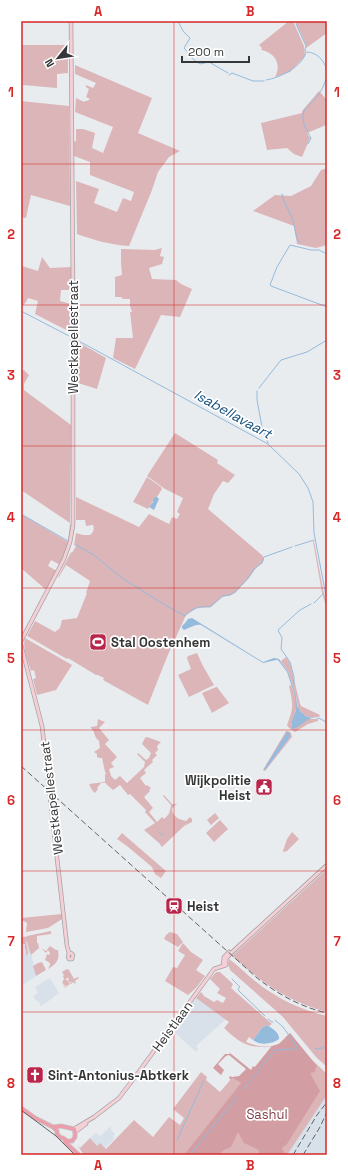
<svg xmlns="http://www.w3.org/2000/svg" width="348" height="1176" viewBox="0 0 348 1176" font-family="'Space Grotesk',sans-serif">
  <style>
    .built { fill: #d8e0e9 }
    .green { fill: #dcb5b8; fill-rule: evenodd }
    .forest { fill: #d39ea3 }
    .water { fill: #94badc }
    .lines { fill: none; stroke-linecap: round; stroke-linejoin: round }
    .stream { stroke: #94badc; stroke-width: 1 }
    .secondary-casing { stroke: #a0a3a5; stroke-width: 4.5 }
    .primary-casing { stroke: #c6c7c7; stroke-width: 5 }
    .secondary { stroke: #f5cfd5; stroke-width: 3 }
    .primary { stroke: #eb9eab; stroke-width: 3.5 }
    .tram { stroke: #606263; stroke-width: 1 }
    .rail { stroke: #606263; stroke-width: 1; stroke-dasharray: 6 3; stroke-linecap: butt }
    .grid { fill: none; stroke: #d62828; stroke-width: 1; stroke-opacity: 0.55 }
    .labels { text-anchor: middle; stroke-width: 3.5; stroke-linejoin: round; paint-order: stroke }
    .street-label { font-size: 13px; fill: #353637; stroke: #fff }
    .poi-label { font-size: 13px; font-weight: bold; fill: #353637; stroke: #fff; text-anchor: start }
    .park-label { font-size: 13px; fill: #803d46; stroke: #fff }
    .water-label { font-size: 14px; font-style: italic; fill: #16507c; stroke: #fff }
    .neatline { fill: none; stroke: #d62828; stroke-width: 1.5 }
    .grid-label { font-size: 13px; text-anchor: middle; font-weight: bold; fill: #d62828 }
  </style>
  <rect width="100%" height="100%" fill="#e9ecef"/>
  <path class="built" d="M24,936L26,937L28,936L35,973L36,976L23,985L21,981V937Z
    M50,978L59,993L53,997V998L41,1006L38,1001H36L33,996L38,993L35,987Z
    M196,998L226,1019L196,1046L198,1049L196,1052L174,1032L173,1030Z
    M327,1095V1155H287L299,1136Z
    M111,1126V1130L115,1134L113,1137L114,1139L105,1148L100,1143L97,1146L90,1138L96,1133L100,1136Z"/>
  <path class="green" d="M289,21H293L304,46L305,56L290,72L275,77C282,65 275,52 261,50L262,48L259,45Z
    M295,21H326L327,33L306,48V45Z
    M21,45H68V73L57,74V88L23,85L21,61Z
    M75,65L152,98L138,133L180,151L169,157L158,172L152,190L129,246C111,245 94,240 77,234L76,181L99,189L94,203L117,212L123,198L131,201L134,192L90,175V162L74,156V142L76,141V129H83L95,133L92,148L103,153L113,127L75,112L76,98L84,102L85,101H87L90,99L86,97L89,89L86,87V85L93,88L96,83L75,74Z
    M319,91L327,100V126L326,125L307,133L310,138L302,157L294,154L287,148L267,150L261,123L302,113V111Z
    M21,101L69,106L70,206L31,195L26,218L21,217Z
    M327,168V245L316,248L297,244L294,226L253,211L275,195L291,196L311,186L321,170Z
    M162,248L160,256L164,257L162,264L149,268L152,279L176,280L181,284L192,289L180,317L161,315L135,369L113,358L116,338H133L130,312H132L130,306V299H123L121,297H115V277L122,275L121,263V249L155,250Z
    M42,257L50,268L71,267V290H61L60,301L71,304V332H70L35,314L38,301L28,298L26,302L21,308L22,266L38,271Z
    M80,343L106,358L97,389L78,383V344Z
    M24,370L29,375L24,384V390L71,425L70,523L21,490V371Z
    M175,433L218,460L217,463L235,475L228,483L223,481L214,494L208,509L263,556L264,560L262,563L256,568L249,578L235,593L231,595L222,597L211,607L197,608L186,615L167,657L148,705L103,680L104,678L98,675H96L68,658L67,659L27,636L35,621L55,632L60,628L62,620L77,618L87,593H86L90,581L66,565L59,577H58L71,552L72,553L76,546L74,545L76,533L83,535H90C93,533 95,529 93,525L86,526L85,520H76V497L139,527L149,514L169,524L172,517L177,519L180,514L177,512L183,498L165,489L147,476Z
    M147,477L161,487L162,489L157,497L156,496L148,509L133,502Z
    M21,514L68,542L70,524L72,525L68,545L60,565L51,560L48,566L57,571L47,588L45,589L21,568Z
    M313,541H314L323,589L327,604V609L322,593Z
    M25,638L72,665L56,690L37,695L33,679L36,678L34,670L31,671C28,661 22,648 25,638Z
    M197,653L203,666L214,685L189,697L178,675L191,669L187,658L188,656Z
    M286,657L290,663L300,704L301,706L320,715L319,717H307L298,709L296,695L288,672L281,661Z
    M291,685L295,696L297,706L291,726L294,728L308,719H318V721L308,724L295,732L289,728L287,725C294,707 293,704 289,686Z
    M217,687L229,703L212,713L202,693L216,687Z
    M98,719L105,722L99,728L109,740L105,744L117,757L111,763L114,767L109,769L111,776L115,780L120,776L127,783L144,767L145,762L137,754L138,753L146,760L149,758L151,753L142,744L145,738L147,737L161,742L157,746L158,750L155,753L157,755L152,760L153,762L144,770L146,773L140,778L146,786L147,785L151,788L149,790L150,791L144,797L153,808L149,812L157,822L162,817L164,819C169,815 170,812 171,805L163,796L164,795L172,804H178L175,805L172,809C173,817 178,819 186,821L190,817L192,819V822L184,826L162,847L159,843L144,830L155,823L145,812L146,810L130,794L128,795L120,785L113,790L106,784V783H101L97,788L98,789L95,793L92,790L89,784L105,782V775L106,773L105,772L102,758H99L97,757V754L94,752L100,748L99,741L96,738L94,733V732L91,728V727L97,726Z
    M286,731H288L291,733L292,737L265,771L263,770ZM289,733H290V737L265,769H264Z
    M215,813L219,818L211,825L207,820Z
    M220,820L228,829L214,842L206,833Z
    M292,832L299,839L287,851L283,852V851L287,839Z
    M122,833L166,871L161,878L155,874L152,867L127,846L117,839Z
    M327,869V1012C286,1001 263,983 232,956Z
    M62,914V919L48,928L26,932L27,923L22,920L21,922V918Z
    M51,931V934L37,936V943H38L39,948L31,955V953H30L27,941H26L28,954L26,955V949H25V944H21V937H26L27,936Z
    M170,932L177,934L183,942L178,947L164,939L166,935Z
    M183,943L191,952L203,960L196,970L205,976L196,988L188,995L165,981L173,967L177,968L185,955L178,951Z
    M50,946L56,950H58C60,960 56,964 48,969L50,965V963L45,960L47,954L49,955L50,953L48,950L46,953L41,948L46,951Z
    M229,959C238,965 246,974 255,981C276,998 301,1010 327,1016V1067L316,1057L283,1017L230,970L228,964Z
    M42,962L46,970L36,976L33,966L38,963Z
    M67,969L69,970L74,979L78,977L79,978L75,981L76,983L75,984L74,982L73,983L71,981L72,984H71L68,980L69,978H67L65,980H67L70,984L64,988L66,985L63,986L64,984L62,983L64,979L63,976L64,975L62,972Z
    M216,972H220L233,984L231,988L272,1024L269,1026L267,1025L262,1028L253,1040L249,1037L246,1042C256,1046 269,1049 278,1044C283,1042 286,1036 290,1033L310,1058L327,1074V1095L287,1155H84L77,1145L80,1148L90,1138L97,1146L100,1143L106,1149L134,1120L153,1137L169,1117L180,1125L184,1118L173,1109L201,1072L207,1077L206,1080L220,1092L232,1078L241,1083L251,1072L271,1047C248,1048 241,1044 224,1028L229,1022L196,998L201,992L204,996L214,1002L217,1000L223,1003L226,998L217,993L220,989L210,979Z"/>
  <path class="forest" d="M290,1033L317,1066L316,1067L315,1072L310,1073L320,1091L287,1144L282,1148L285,1154L284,1155H259V1150L244,1143L238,1132L231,1147L224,1150L218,1155H184L241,1083L232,1078L231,1080L229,1078L230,1076L232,1077L239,1076L246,1069L229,1055L226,1056L218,1064L224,1070L221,1075L213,1068L225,1054H229L230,1053L251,1070L253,1066L255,1067L272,1046L279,1044Z"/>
  <path class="water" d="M156,496L159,499L154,510L149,507L153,502V499Z
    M192,618L263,662L274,658L279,659L288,672L296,695L297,706L300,711L307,717L320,718L327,722V723C308,711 307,724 293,729L291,728L292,721L296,710L295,696L287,672L278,660H276L263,663L201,625C195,624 190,628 184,630L182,628V626L185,623L188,619Z
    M287,732L290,733V737L265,770L264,769Z
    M267,1025C272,1028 280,1033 279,1039C272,1044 260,1046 253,1040L262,1028Z"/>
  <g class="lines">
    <path class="stream" d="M178,21L183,31L190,38L184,48L194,60L200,64L209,62L228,73
      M294,21L295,22
      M307,52C317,52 325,61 327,71
      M229,75L232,73L253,81H264
      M266,80C280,78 303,66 306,52L305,50L306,46L296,24
      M308,144L311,138C307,131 302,123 303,115C304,108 310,105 314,100C321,93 325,84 327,75
      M282,194C284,205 292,214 294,225C296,231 295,238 300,243
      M327,254L319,250H311L290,245L277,267L270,285L271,286L327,307
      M21,311L71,337
      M77,340L268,444L299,474L308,488L313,502L314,533L327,601
      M259,388L281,360L307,352L327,340
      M257,391V400L262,427L268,443
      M21,514L68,541
      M76,545L94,555L122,578L165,605L185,616C192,608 200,606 210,607L223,596L230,595L235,592L248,578L254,569L262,563L264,557L292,547
      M295,546L314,540
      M314,603L323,594
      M294,685V677L290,662L281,649L282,638L278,630L300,610L311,604
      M159,832L163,836
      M232,979L240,987L238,989L239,991L265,1016
      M268,1019L272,1022H273
      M315,1049L322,1048L324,1047
      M244,1089L275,1050L296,1049L297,1047L283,1027L275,1020
      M177,1140L204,1080
      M190,1155L237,1097"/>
    <defs>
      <path id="secondary" d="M21,641L64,559L70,542L73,525V290L71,21
        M21,645L42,726L67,946L69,953L68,957L69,959H72L73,955L71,953H69
        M223,966L224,957L229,952
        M74,1129L94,1117L119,1098L135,1077L214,969L226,965V959L230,954L327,865
        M75,1132L86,1124"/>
      <path id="primary" d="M21,1108L35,1118L53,1127L57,1131V1134L61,1138H63L67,1141H72
        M53,1127L61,1126L74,1129L75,1132V1137L72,1141
        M65,1142L79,1155"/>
    </defs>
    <use href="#secondary" class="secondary-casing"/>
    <use href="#primary" class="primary-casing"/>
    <use href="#secondary" class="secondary"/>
    <use href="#primary" class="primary"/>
    <path class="tram" d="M21,1110L56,1136L75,1155"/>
    <path class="rail" d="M21,766L256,977C277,994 301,1007 327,1013
      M293,1155L317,1115L327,1102
      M303,1155L320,1127L327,1112"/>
  </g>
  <path class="grid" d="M174,21V1155M21,164H327M21,305H327M21,446H327M21,588H327M21,730H327M21,871H327M21,1012H327"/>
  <defs>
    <symbol id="stadium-square" viewBox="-11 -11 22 22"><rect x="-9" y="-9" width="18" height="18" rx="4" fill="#b8274b" stroke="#fff"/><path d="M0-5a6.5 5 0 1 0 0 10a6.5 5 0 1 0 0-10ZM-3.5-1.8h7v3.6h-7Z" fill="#fff"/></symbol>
    <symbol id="civic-square" viewBox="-11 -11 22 22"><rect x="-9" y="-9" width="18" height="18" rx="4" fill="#b8274b" stroke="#fff"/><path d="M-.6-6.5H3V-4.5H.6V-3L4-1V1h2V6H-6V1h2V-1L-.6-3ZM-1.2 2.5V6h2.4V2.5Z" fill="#fff"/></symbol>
    <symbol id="station-square" viewBox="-11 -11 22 22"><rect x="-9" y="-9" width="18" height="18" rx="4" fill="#b8274b" stroke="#fff"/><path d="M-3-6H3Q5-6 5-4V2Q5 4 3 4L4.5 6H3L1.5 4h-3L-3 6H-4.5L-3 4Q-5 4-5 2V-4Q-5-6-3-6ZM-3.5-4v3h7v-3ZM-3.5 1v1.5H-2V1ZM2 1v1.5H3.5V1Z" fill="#fff"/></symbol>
    <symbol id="church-square" viewBox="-11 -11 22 22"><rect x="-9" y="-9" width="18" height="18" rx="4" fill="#b8274b" stroke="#fff"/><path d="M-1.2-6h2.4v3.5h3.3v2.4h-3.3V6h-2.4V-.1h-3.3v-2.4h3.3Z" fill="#fff"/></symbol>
  </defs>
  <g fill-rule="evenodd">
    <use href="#stadium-square" x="88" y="632" width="20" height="20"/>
    <use href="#civic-square" x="254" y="777" width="20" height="20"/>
    <use href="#station-square" x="164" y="896" width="20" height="20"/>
    <use href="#church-square" x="25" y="1065" width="20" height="20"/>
  </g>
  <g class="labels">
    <g class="street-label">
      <text transform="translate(73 337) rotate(-90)" y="5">Westkapellestraat</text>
      <text transform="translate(51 798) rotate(-97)" y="5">Westkapellestraat</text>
      <text transform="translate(172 1026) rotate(-54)" y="5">Heistlaan</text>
    </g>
    <g class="poi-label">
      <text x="111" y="647">Stal Oostenhem</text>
      <text x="251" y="785" text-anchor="end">Wijkpolitie<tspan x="251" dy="15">Heist</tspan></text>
      <text x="187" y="911">Heist</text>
      <text x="48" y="1080">Sint-Antonius-Abtkerk</text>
    </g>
    <g class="park-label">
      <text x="267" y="1119">Sashul</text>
    </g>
    <g class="water-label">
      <text transform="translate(233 414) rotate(29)" y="5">Isabellavaart</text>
    </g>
  </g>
  <rect width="348" height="1176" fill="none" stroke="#ffffff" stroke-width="44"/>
  <g transform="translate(58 58) rotate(240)" stroke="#ffffff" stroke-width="3" paint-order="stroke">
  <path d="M0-3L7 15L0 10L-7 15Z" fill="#353637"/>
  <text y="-6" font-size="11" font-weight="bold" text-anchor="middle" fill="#353637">N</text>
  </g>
  <path d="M182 56v6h67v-6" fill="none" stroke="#353637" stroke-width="2"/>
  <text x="188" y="56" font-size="12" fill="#353637" stroke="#ffffff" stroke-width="3" paint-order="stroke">200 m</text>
  <rect x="22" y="22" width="304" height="1132" class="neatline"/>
  <g class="grid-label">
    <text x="98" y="16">A</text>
    <text x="250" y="16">B</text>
    <text x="11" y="97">1</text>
    <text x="337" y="97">1</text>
    <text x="11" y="239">2</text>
    <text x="337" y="239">2</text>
    <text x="11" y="380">3</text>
    <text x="337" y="380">3</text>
    <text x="11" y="522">4</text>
    <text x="337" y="522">4</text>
    <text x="11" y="663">5</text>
    <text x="337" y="663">5</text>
    <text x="11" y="805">6</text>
    <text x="337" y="805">6</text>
    <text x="11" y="946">7</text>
    <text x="337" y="946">7</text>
    <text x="11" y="1088">8</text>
    <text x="337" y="1088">8</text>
    <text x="98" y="1170">A</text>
    <text x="250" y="1170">B</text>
  </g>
</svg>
